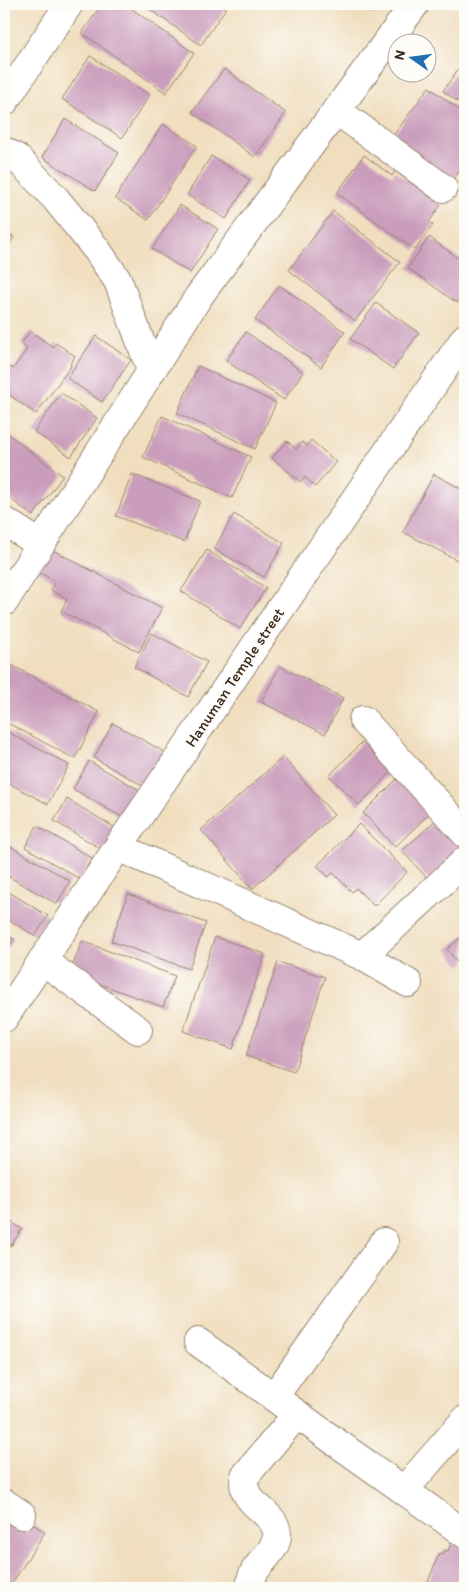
<svg xmlns="http://www.w3.org/2000/svg" width="469" height="1592" viewBox="0 0 469 1592" font-family="Itim,sans-serif">
  <style>
    .building { fill: #ca9dbc }
    .lines { fill: none; stroke-linecap: round; stroke-linejoin: round }
    .street-casing { stroke: #96846e; stroke-width: 30 }
    .street { stroke: #fff; stroke-width: 28 }
    .labels { text-anchor: middle; stroke-width: 4; stroke-linejoin: round; paint-order: stroke }
    .street-label { font-size: 16px; fill: #3b2a1e; stroke: #fdfcf7 }
  </style>
  <rect width="100%" height="100%" fill="#fdfcf7"/>
  <filter id="ink" filterUnits="userSpaceOnUse"><feTurbulence type="fractalNoise" baseFrequency=".02" numOctaves="2"/><feDisplacementMap in="SourceGraphic" scale="10" xChannelSelector="R" yChannelSelector="G"/><feConvolveMatrix kernelMatrix="1 2 1 2 8 2 1 2 1" color-interpolation-filters="sRGB"/></filter>
  <filter id="wash" filterUnits="userSpaceOnUse"><feTurbulence type="fractalNoise" baseFrequency=".0096" numOctaves="4" result="noise"/><feDisplacementMap in="SourceGraphic" scale="20" xChannelSelector="R" yChannelSelector="G"/><feGaussianBlur stdDeviation="1.12" result="paint"/><feColorMatrix in="noise" values="0 0 0 0 0 0 0 0 0 0 0 0 0 0 0 0 0 1.4 0 .05"/><feComposite in="paint" operator="in"/></filter>
  <g filter="url(#wash)">
    <rect width="100%" height="100%" fill="#f0debf"/>
    <g id="blocks">
      <path class="building" d="M4,4L10,9L4,18Z
        M102,4H125L194,53L166,93L82,33Z
        M142,4H219L226,8L201,45Z
        M358,4H379L373,13Z
        M90,56L150,95L122,138L62,99Z
        M465,59V107L443,91Z
        M224,69L286,113L255,157L192,112Z
        M429,87L465,114V163L453,180L393,136Z
        M65,119L119,153L95,191L42,157Z
        M163,124L197,146L148,220L115,198Z
        M364,155L392,176L395,171L441,205L429,222L433,225L415,250L337,193Z
        M211,156L250,180L226,219L187,195Z
        M180,205L218,229L190,273L152,249Z
        M333,211L400,262L355,321L289,270Z
        M4,231L14,237L4,253Z
        M429,237L465,263V291L457,303L408,268Z
        M279,285L345,332L321,367L255,320Z
        M376,303L419,333L393,369L350,339Z
        M30,331L53,347L56,343L75,356L70,364L71,366L36,414L4,391V377L11,367L13,369L27,349L21,344Z
        M246,332L303,372L284,400L226,361Z
        M96,336L131,360L102,402L67,378Z
        M198,366L276,403L255,449L177,413Z
        M61,393L97,418L71,457L34,432Z
        M162,416L251,457L232,498L143,457Z
        M4,431L63,476L33,516L4,494Z
        M311,440L336,462L315,487L305,477L301,482L272,458L287,441L296,449L302,442L307,446Z
        M132,474L200,501L184,542L116,516Z
        M434,474L465,491V564L403,532Z
        M234,514L284,543L264,577L214,549Z
        M49,548L162,608L139,652L61,611L67,599L51,590L55,581L37,571Z
        M207,550L266,588L240,629L181,591Z
        M152,633L207,662L188,697L134,667Z
        M4,661L99,712L75,759L4,721Z
        M280,666L343,698L325,734L261,702Z
        M113,723L168,754L149,789L94,758Z
        M4,730L69,765L48,804L4,781Z
        M363,741L393,770L359,805L329,776Z
        M283,757L334,815L252,889L201,830Z
        M89,761L141,791L125,819L73,789Z
        M399,777L432,811L395,847L363,813Z
        M67,799L117,829L105,851L54,821Z
        M437,819L463,847L428,879L402,851Z
        M359,824L407,872L374,906L356,888L352,892L333,873L329,877L317,866Z
        M37,826L92,858L80,879L25,847Z
        M8,845L70,881L57,904L4,874V853Z
        M4,889L48,916L35,936L4,917Z
        M128,894L206,923L189,969L111,941Z
        M4,933L14,939L4,955Z
        M465,934V962L460,966L447,949Z
        M215,937L265,954L233,1049L183,1031Z
        M82,941L175,976L163,1007L70,973Z
        M278,962L325,977L294,1072L246,1056Z
        M4,1217L22,1229L11,1246L4,1242Z
        M4,1403L11,1407L4,1418Z
        M10,1509L45,1532L9,1588H4V1518Z
        M451,1543L465,1548V1588H435L436,1585L428,1582L439,1553L442,1554L444,1550L448,1551Z"/>
    </g>
  </g>
  <g filter="url(#ink)">
    <use href="#blocks" fill-opacity="0" stroke="#96846e" stroke-width="1"/>
    <g class="lines">
      <defs>
        <path id="street" d="M4,102L69,4
          M336,110L443,188
          M4,151L17,158L55,198L97,250L118,281L151,370
          M4,521L40,544
          M4,602L199,296L415,4
          M363,720L465,833
          M118,847L362,956L465,861
          M362,956L408,983
          M42,960L138,1030
          M4,1018L118,847L465,338
          M198,1342L319,1430L465,1534
          M274,1397L384,1242
          M404,1490L465,1420
          M4,1503L22,1515
          M251,1588C247,1566 278,1555 277,1534C276,1510 238,1505 245,1476L297,1414"/>
      </defs>
      <use href="#street" class="street-casing"/>
      <use href="#street" class="street"/>
    </g>
  </g>
  <g class="labels">
    <g class="street-label">
      <text transform="translate(234 677) rotate(-56)" y="6">Hanuman Temple street</text>
    </g>
  </g>
  <rect width="469" height="1592" fill="none" stroke="#fdfcf7" stroke-width="20"/>
  <g transform="translate(412 58) rotate(284)"><circle r="24" fill="#fdfcf7" stroke="#afa8a0"/>
  <path d="M0-4L9 19L0 12L-9 19Z" fill="#1f6fb2"/>
  <text y="-8" font-size="14" font-weight="bold" text-anchor="middle" fill="#3b2a1e">N</text>
  </g>
</svg>
